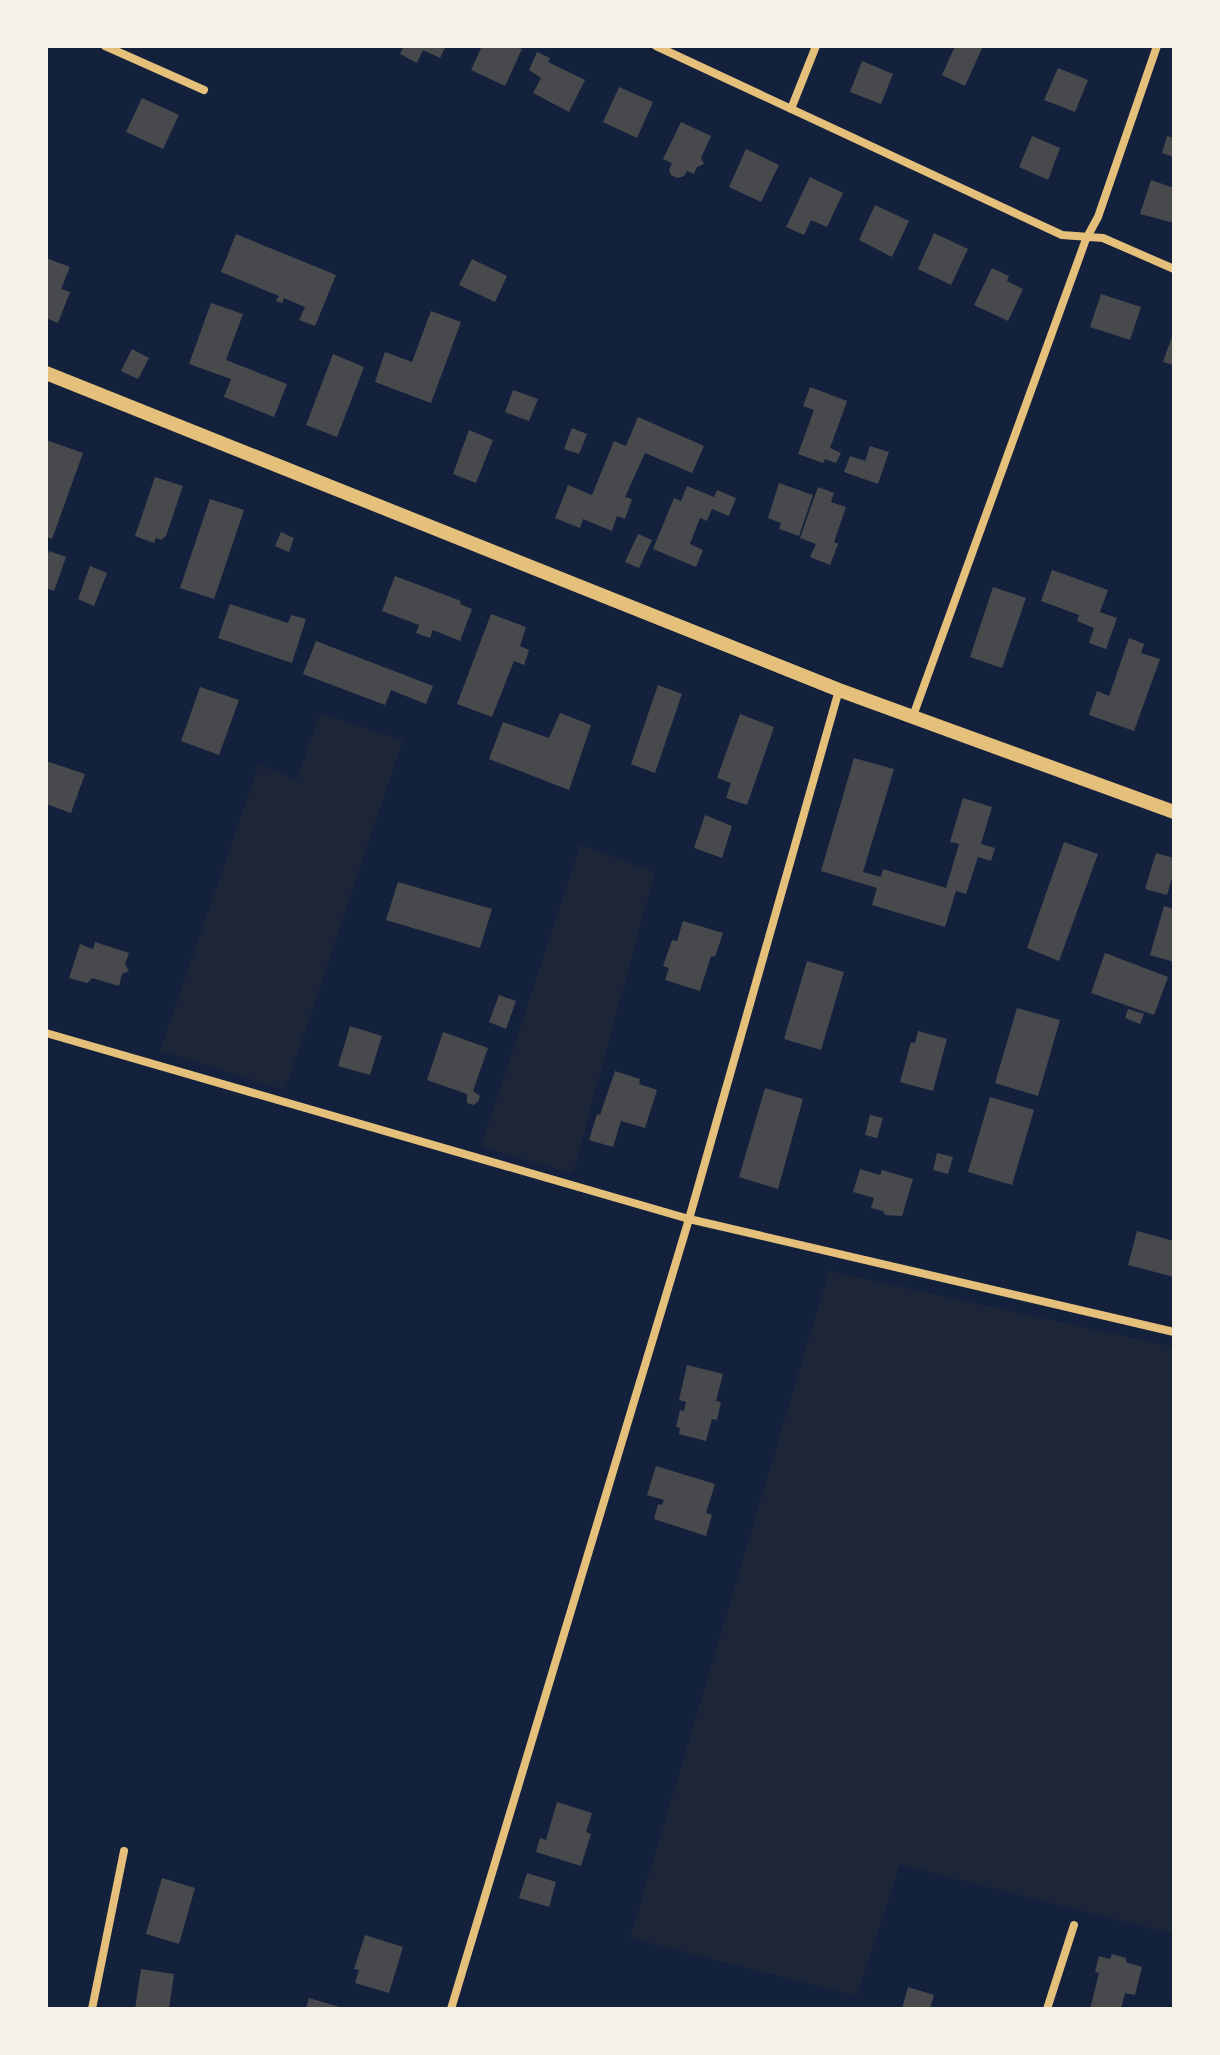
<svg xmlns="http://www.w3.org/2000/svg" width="1220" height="2055" viewBox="0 0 1220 2055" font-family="'Alegreya Sans',sans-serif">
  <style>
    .green { fill: #1d2539 }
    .building { fill: #48494c }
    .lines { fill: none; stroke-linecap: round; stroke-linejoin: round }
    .minor { stroke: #e5c07b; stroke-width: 8 }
    .tertiary { stroke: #e5c07b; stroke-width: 14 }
  </style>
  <rect width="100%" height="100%" fill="#14213d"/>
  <path class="green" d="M320,713L403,740L285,1090L160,1051L259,764L297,780Z
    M580,845L655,872L573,1173L481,1147Z
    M829,1271L1174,1347V1934L900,1865L857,1996L630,1938Z"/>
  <path class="building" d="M404,46H446L440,58L423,50L417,63L400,54Z
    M482,46H515L522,49L505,86L471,70Z
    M955,46H983L965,86L942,75Z
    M537,52L550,58L548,62L585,80L569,112L533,93L541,78L529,70Z
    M862,61L893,74L881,104L850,92Z
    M1058,68L1088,80L1075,112L1044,100Z
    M619,87L653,102L637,138L603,122Z
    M142,98L179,115L163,149L126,132Z
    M681,122L711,136L701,158L704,164L697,167L694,174L687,171L684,176L678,178L671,175L669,170L672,163L663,159Z
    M1032,136L1060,148L1048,180L1019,167Z
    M1167,136L1174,138V157L1162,153Z
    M746,149L779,165L761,202L729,187Z
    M810,177L843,193L827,227L811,220L804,235L786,227Z
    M1151,180L1174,188V223L1140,214Z
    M875,205L909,221L892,257L859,240Z
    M934,233L968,249L951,285L918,269Z
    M236,234L336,275L315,326L299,320L305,307L284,298L282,303L276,301L279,296L221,272Z
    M46,258L70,267L61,289L70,292L58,323L46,318Z
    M472,259L507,276L495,302L459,285Z
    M992,268L1009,276L1007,281L1023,289L1008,321L974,305Z
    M1101,294L1141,307L1130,340L1090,327Z
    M211,303L243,314L226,360L287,384L274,417L224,397L231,379L189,364Z
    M431,311L461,322L431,403L375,382L385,352L412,362Z
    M1174,331V365L1163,362Z
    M132,349L149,358L138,379L121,371Z
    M333,354L364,367L337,437L306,425Z
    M810,387L847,401L830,448L841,453L836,463L825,459L823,463L798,454L814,410L803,406Z
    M513,390L538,399L529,421L505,412Z
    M638,417L704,446L692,473L645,453L625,497L632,499L625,519L617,516L612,531L583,519L580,528L555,518L568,485L592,495L614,441L626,446Z
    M572,428L587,434L579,454L564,449Z
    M469,430L493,440L476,483L453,474Z
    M46,440L83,453L52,539L46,537Z
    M870,446L889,452L878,484L844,472L850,456L865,461Z
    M155,477L183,486L166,536L161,540L156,538L154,543L135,536Z
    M779,483L813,495L799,536L779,529L781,523L768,518Z
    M687,486L714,497L717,490L736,498L729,516L712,509L707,521L700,518L690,544L703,550L696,567L653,549L674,498L681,501Z
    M818,487L834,493L831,502L846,507L834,542L838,544L830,565L810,557L816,544L800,538Z
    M210,499L244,510L214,599L180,588Z
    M281,532L294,538L289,552L275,546Z
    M638,534L652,540L639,568L625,562Z
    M49,551L66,557L54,591L46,588V561Z
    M90,566L107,573L94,606L78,599Z
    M1052,570L1108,590L1100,612L1117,618L1106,649L1089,643L1094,628L1077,621L1079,615L1041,601Z
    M395,576L461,601L460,604L472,609L460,641L433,630L430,638L416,633L419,625L382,611Z
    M993,587L1026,598L1002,668L970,657Z
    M230,604L288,623L291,615L306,619L292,663L218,638Z
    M491,614L526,627L520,646L529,650L524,665L514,661L492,717L457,704Z
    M1129,638L1144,644L1141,653L1160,659L1134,731L1089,715L1097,691L1109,696Z
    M316,641L433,686L426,704L391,690L385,705L303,674Z
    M658,685L682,694L655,773L631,764Z
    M200,687L239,700L219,755L181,741Z
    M560,713L591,725L569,790L489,759L503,722L549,738Z
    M740,714L774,727L747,805L726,798L731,783L717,778Z
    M854,758L894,769L863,872L881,877L883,869L946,888L959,844L950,842L963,798L992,807L981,844L995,848L991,861L978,857L966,894L956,891L945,927L872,905L877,888L821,871Z
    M46,761L85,774L71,813L46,804Z
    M705,815L732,826L722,858L694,848Z
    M1064,842L1098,854L1059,961L1027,948Z
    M1156,853L1174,858V871L1167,895L1145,889Z
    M398,882L492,909L480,948L386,920Z
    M1164,906L1174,909V962L1150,955Z
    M683,921L723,933L715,957L711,956L700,991L665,980L669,968L663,966L672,940L677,941Z
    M95,942L129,953L125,964L129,971L122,974L119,986L92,978L87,983L69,978L80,944L93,949Z
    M1105,953L1168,977L1154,1015L1091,993Z
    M807,961L844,972L821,1050L784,1039Z
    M499,995L516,1001L506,1029L489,1022Z
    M1017,1008L1060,1020L1038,1096L995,1083Z
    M1128,1009L1144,1014L1140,1024L1125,1018Z
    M350,1026L382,1036L370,1075L338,1066Z
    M918,1031L947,1039L933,1091L900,1082L911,1042L915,1043Z
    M443,1032L488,1048L473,1091L480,1096L478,1102L473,1105L467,1103V1094L427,1080Z
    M615,1071L640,1079L639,1084L657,1090L645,1128L621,1121L613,1147L589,1140L597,1114L600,1115Z
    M765,1088L803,1099L778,1189L739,1177Z
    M990,1097L1034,1110L1012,1185L968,1172Z
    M870,1115L883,1118L877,1138L865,1135Z
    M937,1153L953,1157L948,1174L933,1170Z
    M860,1169L880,1175L882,1170L913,1179L902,1216L885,1215L883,1211L871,1208L874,1198L853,1192Z
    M1137,1231L1174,1241V1277L1128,1265Z
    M687,1365L723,1374L716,1401L721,1402L717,1420L712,1419L706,1441L679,1434L680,1428L676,1427L680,1410L684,1411L686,1402L679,1400Z
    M656,1466L715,1484L706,1513L712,1515L706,1536L654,1519L658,1504L662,1505L664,1500L647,1495Z
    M557,1802L592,1813L586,1832L591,1834L581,1866L536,1852L540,1838L546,1840Z
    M527,1873L556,1882L549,1907L519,1898Z
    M162,1878L195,1888L179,1944L146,1934Z
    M365,1935L403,1947L389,1993L355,1983L359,1970L354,1969Z
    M1112,1954L1126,1958V1962L1142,1967L1135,1995L1125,1993L1121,2009H1090L1099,1973L1095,1972L1099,1956L1110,1959Z
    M141,1969L174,1974L169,2009H135Z
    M908,1987L934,1995L930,2009H902Z
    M309,1998L343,2008V2009H306Z"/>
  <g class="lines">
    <path class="minor" d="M105,46L204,90
      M656,46L1062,235L1103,238L1174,269
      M791,109L816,46
      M913,716L1086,239L1098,217L1157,46
      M46,1033L689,1219L1174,1332
      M92,2009L124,1851
      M451,2009L689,1219L839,690
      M1047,2009L1074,1925"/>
    <path class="tertiary" d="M46,373L839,690L1174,812"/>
  </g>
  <rect width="1220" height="2055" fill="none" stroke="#f6f1e7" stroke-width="96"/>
</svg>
